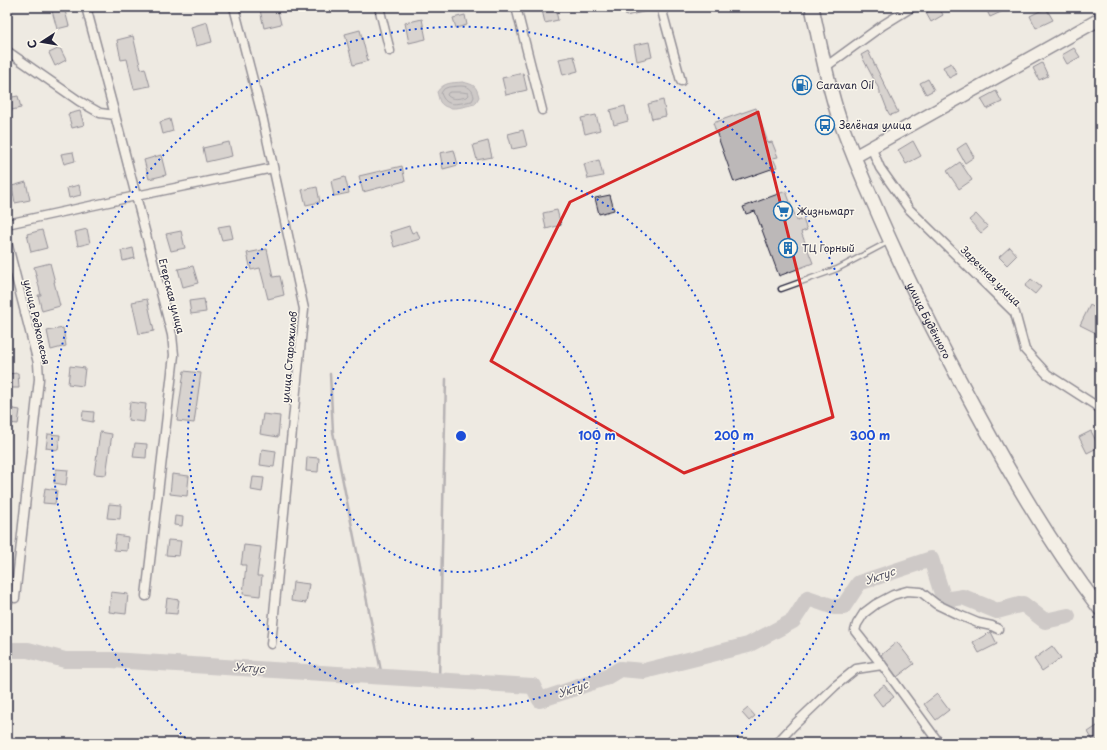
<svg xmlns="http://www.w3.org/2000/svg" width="1107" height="750" viewBox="0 0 1107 750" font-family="'Playpen Sans',sans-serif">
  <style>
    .water { fill: #a6a3a7; stroke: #716f7c }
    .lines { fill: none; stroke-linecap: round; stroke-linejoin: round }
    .shore { stroke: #575666; stroke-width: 1 }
    .stream { stroke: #716f7c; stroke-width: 2.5 }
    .river { stroke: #a6a3a7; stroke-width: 16 }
    .building { fill: #bcb8b8; stroke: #22223b }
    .lane-casing { stroke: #22223b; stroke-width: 7 }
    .street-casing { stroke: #22223b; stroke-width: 11 }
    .secondary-casing { stroke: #22223b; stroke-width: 15 }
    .primary-casing { stroke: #22223b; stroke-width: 16 }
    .lane { stroke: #fbf7ec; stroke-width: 4 }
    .street { stroke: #fbf7ec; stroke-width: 8 }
    .secondary { stroke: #fbf7ec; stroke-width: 12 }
    .primary { stroke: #fbf7ec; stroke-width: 13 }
    .marked { fill: none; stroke: #d62828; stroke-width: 3; stroke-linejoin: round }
    .ring { fill: none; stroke: #1d4ed8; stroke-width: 2; stroke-dasharray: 2 4 }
    .labels { text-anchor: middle; stroke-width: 3; stroke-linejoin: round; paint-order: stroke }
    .poi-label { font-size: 10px; fill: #22223b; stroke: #fbf7ec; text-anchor: start }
    .street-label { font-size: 10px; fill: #22223b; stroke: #fbf7ec }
    .water-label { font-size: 11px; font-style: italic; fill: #575666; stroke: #fbf7ec }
    .centre { fill: #1d4ed8; stroke: #fbf7ec; stroke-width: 2 }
    .ring-label { font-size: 12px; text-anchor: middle; font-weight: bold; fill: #1d4ed8; stroke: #fbf7ec; stroke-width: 3; stroke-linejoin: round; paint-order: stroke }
  </style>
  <rect width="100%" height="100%" fill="#eeeae2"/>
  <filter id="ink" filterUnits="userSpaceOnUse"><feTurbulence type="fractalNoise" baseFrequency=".025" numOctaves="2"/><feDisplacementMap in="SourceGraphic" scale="8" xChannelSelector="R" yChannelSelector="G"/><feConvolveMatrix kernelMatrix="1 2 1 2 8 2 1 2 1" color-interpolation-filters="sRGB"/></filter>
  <g filter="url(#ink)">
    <path class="water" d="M463,82C474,85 476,85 479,97L475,104C465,106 448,113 440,102C439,100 438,95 437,92C444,82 451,83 463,82Z"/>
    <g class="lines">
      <path class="shore" d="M449,87C460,86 472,83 474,97L472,101C459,103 446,109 441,93L444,89Z
        M451,92H462L468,93L469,95L467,97C460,98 452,101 447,95L448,93Z"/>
      <path class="stream" d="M330,374L333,432L382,676
        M439,680L446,379"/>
      <path class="river" d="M7,650H28L65,660H111L533,686L540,700L605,678L620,669L644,671L748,645L793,621L808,598L834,607H843L859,583L931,559L944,600L963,597L997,611L1023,604L1045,621L1068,616"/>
    </g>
    <path class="building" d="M51,7H64L69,26L57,29Z
      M272,7H277L281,24L264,28L260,10Z
      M555,7L558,20L545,23L542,10Z
      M624,7H651V10L626,16Z
      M936,7H939L943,15L931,22L926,13Z
      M985,7H1012L990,17Z
      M1046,8L1053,20L1036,28L1030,16Z
      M465,15L467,25L456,28L453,18Z
      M422,19L426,39L409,43L405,23Z
      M207,22L212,42L196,46L191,27Z
      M360,30L368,61L353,65L345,34Z
      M133,36L141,69L145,68L150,86L134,89L127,59L121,60L117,40Z
      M649,42L652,57L637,61L634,45Z
      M60,48L66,60L55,66L49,53Z
      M1074,48L1080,57L1067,64L1062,55Z
      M868,51L898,112L894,114L890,115L888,112L887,109L882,96L880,94V91L861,55Z
      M574,56L578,71L563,75L559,59Z
      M951,63L957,74L949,78L943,67Z
      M1042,63L1048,76L1039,80L1033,68Z
      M523,73L527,90L506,95L502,78Z
      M806,77L807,90L800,91L798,78Z
      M928,79L934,90L926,94L920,83Z
      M996,91L1002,102L987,109L981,99Z
      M18,96L21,108L7,111V98Z
      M663,100L666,116L652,119L648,104Z
      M625,106L628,121L614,125L610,110Z
      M756,108L768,143L772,142L778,157L773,158L777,167L734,182L713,123Z
      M80,111L84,125L72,128L68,114Z
      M596,115L600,130L585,134L581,118Z
      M170,119L173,131L163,134L160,122Z
      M523,130L527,146L512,149L508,134Z
      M488,141L492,157L477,160L473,145Z
      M913,141L921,156L906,164L898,150Z
      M229,142L232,156L206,162L203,148Z
      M966,143L974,157L965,163L957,149Z
      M454,150L458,165L443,169L440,153Z
      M73,152L75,161L64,164L61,154Z
      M161,155L166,175L149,179L144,160Z
      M599,160L603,176L588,179L584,164Z
      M960,162L972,180L959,189L947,171Z
      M402,166L405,181L363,192L359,176Z
      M345,177L349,193L334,196L331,181Z
      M26,182L30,200L15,203L12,186Z
      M79,185L81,195L69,198L67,188Z
      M317,187L320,202L306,205L302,190Z
      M786,191L797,221L803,219L807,230L801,232L813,263L779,276L755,211L746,214L743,207Z
      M610,195L614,210L599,214L595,198Z
      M557,210L561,225L546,229L543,213Z
      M976,214L988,227L981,233L969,220Z
      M230,225L233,238L222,240L218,227Z
      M409,226L412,233L417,231L420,239L394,247L390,232Z
      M87,229L90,243L78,246L75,232Z
      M42,230L47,248L31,252L27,234Z
      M181,231L185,248L171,251L166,234Z
      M1010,247L1017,255L1007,265L999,257Z
      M133,248L135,258L123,261L121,251Z
      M267,249L273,277L280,276L284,295L268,299L260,268L251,270L247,253Z
      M50,263L55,282H54L60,306L42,311L38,295H41L34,267Z
      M193,266L198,283L183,287L178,269Z
      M1031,279L1041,287L1035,294L1025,286Z
      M147,299L154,331L139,334L132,302Z
      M204,299L206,312L191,314L189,301Z
      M1090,305L1100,311V335L1080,325Z
      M63,328L66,346L51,350L47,331Z
      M70,366L85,368L83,386L68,384Z
      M184,371L201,373L194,423L177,421Z
      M18,373L19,388H7V374Z
      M130,402L146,404L144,422L128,420Z
      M8,408L20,410L18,424L7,423Z
      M83,411L94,412L93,422L82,420Z
      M263,414L280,416L278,437L260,434Z
      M1091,431L1099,447L1087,453L1079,437Z
      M100,432L112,434L106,475L94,474Z
      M48,434L60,435L58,450L46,448Z
      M135,443L147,444L146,458L133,457Z
      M262,449L276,451L274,467L260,465Z
      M307,457L319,458L318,472L306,471Z
      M56,469L68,470L66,485L54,483Z
      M172,474L189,476L187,496L170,494Z
      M253,477L264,478L262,492L251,490Z
      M45,488L57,490L55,504L43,503Z
      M109,504L121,505L120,519L107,518Z
      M175,516L183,517L182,526L174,525Z
      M116,535L128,537L127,551L114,550Z
      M168,540L181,541L179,556L166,555Z
      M244,545L261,547L257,576H262L260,596L243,594L246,565H241Z
      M293,582L309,584L306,603L291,601Z
      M111,592L128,594L126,614L109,612Z
      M167,598L179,600L177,614L165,613Z
      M991,632L997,644L979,653L973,642Z
      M897,642L914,664L897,677L881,655Z
      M1052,646L1061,658L1042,671L1034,659Z
      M884,685L894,697L882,706L873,694Z
      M937,694L949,710L936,720L924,704Z
      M748,708L755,716L749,721L742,713Z
      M1100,724V738L1094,742L1088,732Z"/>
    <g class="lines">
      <defs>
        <path id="lane" d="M781,289L837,269L888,242"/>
        <path id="street" d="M86,7L115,115L172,335L174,355L146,596
          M234,7L261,111L304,309L271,644
          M379,7L390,51
          M516,7L542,110
          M661,7L681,81
          M7,51L79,101L100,113L115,115
          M824,68L883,25L912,7
          M871,147L880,168L909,209L1015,313L1025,350L1047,374L1095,405L1100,409
          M7,224L136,196L273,168
          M7,242L38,363L39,379L15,598
          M777,743L793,726L835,686L856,669L882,665
          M939,743L882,665L855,631L857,624L864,613L876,604L893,595L907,591L921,592L936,604L959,615L978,623L992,626L998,629"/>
        <path id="secondary" d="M854,157L1100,19"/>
        <g id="primary">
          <path id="s1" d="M812,7C820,45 827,82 839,118C850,148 862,177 875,206C900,265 929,322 959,379C1001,458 1045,537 1100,609"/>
        </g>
      </defs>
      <use href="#lane" class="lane-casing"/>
      <use href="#street" class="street-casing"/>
      <use href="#secondary" class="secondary-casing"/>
      <use href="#primary" class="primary-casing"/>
      <use href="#lane" class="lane"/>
      <use href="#street" class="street"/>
      <use href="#secondary" class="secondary"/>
      <use href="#primary" class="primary"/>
    </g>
  </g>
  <path d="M0 0H1107V750H0ZM758,112L833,417L684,473L491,361L570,202Z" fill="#eeeae2" fill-opacity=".55" fill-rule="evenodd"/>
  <path class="marked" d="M758,112L833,417L684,473L491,361L570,202Z"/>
  <g class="ring">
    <circle cx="461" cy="436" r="136"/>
    <circle cx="461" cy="436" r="273"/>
    <path d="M190 742A409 409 0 1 1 732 742"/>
  </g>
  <defs>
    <symbol id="fuel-ring" viewBox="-11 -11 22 22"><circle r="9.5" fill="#fbf7ec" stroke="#1f6fb2" stroke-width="1.5"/><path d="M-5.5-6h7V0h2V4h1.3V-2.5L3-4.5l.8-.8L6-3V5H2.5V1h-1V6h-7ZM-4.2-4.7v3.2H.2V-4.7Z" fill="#1f6fb2"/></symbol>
    <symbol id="bus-ring" viewBox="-11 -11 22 22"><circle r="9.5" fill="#fbf7ec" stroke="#1f6fb2" stroke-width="1.5"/><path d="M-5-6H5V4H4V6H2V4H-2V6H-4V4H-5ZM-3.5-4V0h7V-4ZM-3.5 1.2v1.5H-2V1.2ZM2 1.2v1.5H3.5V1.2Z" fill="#1f6fb2"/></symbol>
    <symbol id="supermarket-ring" viewBox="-11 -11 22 22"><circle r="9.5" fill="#fbf7ec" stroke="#1f6fb2" stroke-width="1.5"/><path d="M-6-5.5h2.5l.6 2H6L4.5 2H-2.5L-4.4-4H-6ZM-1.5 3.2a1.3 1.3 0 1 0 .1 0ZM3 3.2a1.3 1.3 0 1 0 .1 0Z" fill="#1f6fb2"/></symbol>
    <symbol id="building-ring" viewBox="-11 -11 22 22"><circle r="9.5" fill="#fbf7ec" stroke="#1f6fb2" stroke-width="1.5"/><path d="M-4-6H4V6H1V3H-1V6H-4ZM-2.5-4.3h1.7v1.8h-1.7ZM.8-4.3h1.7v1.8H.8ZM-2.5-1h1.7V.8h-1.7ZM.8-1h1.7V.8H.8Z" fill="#1f6fb2"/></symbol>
  </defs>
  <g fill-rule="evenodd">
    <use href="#fuel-ring" x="791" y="74" width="22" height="22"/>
    <use href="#bus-ring" x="814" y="114" width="22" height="22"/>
    <use href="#supermarket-ring" x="772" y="200" width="22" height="22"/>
    <use href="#building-ring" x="777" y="237" width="22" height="22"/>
  </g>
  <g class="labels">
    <g class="poi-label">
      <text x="816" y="89">Caravan Oil</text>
      <text x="839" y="129">Зелёная улица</text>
      <text x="797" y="215">Жизньмарт</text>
      <text x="802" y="252">ТЦ Горный</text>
    </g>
    <g class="street-label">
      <text transform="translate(991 276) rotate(45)" y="4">Заречная улица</text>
      <text transform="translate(172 296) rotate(76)" y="4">Егерская улица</text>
      <text dy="4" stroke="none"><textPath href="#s1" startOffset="336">улица Будённого</textPath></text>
      <text transform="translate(37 322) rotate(77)" y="4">улица Редколесья</text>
      <text transform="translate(289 357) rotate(-85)" y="4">улица Старожилов</text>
    </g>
    <g class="water-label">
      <text transform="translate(880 576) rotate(-19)" y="4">Уктус</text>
      <text transform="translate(249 668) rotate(4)" y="4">Уктус</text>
      <text transform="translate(573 689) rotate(-19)" y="4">Уктус</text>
    </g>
  </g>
  <circle cx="461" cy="436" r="6" class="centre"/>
  <g class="ring-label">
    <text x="597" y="440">100 m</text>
    <text x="734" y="440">200 m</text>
    <text x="870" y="440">300 m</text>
  </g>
  <rect width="1107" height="750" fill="none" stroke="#fbf7ec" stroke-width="24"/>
  <rect x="12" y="12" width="1083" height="726" fill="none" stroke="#22223b" stroke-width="1.5" filter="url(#ink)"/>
  <g transform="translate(42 42) rotate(258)" stroke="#fbf7ec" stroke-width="3" paint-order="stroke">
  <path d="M0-3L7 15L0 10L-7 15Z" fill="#22223b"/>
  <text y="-6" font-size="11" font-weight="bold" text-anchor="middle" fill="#22223b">С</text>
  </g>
</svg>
